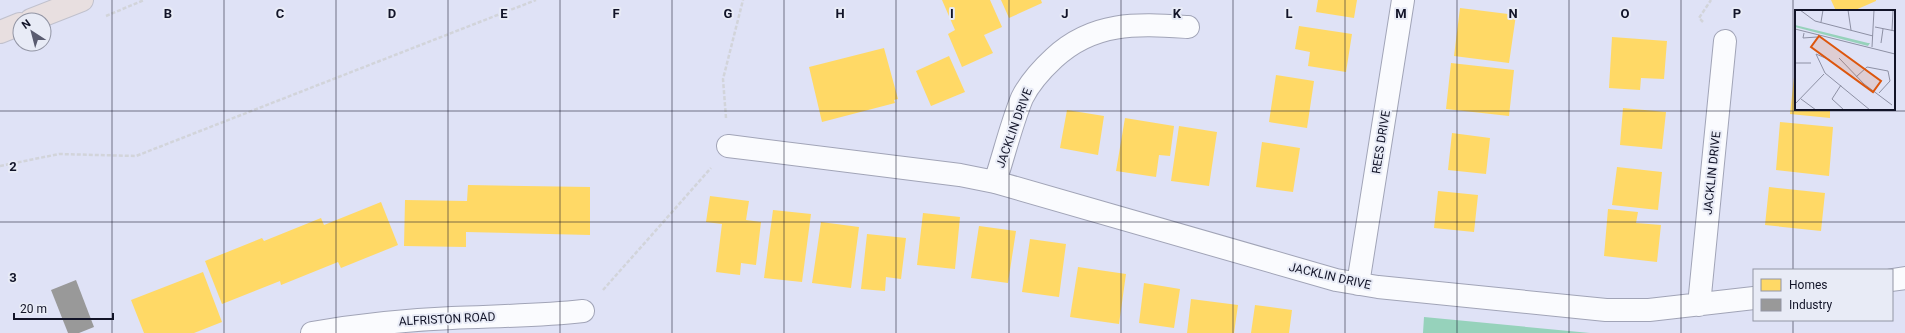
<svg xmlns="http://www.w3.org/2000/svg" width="1905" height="333" viewBox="0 0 1905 333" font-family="Roboto,sans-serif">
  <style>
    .green { fill: #96d2bb }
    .homes { fill: #ffd966 }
    .industry { fill: #999 }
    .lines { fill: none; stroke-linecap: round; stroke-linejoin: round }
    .street-casing { stroke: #a1a4b7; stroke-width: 24 }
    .highway-casing { stroke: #c0c1cd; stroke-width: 24 }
    .path { stroke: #d2d4da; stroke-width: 2.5; stroke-dasharray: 4 2; stroke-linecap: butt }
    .street { stroke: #fafbfe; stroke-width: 22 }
    .highway { stroke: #e8dfe0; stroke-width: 22 }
    .grid { fill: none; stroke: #121428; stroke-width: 1; stroke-opacity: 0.55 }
    .labels { text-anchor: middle; stroke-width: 4; stroke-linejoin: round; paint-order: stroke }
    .street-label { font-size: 12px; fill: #121428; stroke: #e8ebf6 }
    .inset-road { fill: none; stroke: #8d90a4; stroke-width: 1 }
    .view { fill: #dd560d; fill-opacity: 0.15; stroke: #dd560d; stroke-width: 2 }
    .inset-edge { fill: none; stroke: #121428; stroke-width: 2 }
    .grid-label { font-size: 13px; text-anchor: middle; font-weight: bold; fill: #121428; stroke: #e8ebf6; stroke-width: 4; stroke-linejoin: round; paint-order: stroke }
  </style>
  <rect width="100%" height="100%" fill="#dfe2f6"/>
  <path class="green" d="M1424,317L1590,333H1423Z"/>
  <path class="homes" d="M942,0H990L1002,27L984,35L993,53L962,67L948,34L955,30Z
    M1001,0H1041L1042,3L1009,18Z
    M1318,0H1357L1354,18L1316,12Z
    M1831,0H1876V1L1853,11H1836Z
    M1460,8L1516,15L1509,63L1454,56Z
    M1299,26L1352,34L1346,72L1308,66L1310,52L1295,49Z
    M1612,37L1667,41L1664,79L1641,78L1640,90L1609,88Z
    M884,48L898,99L894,100L895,103L822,122L809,67Z
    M949,56L965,92L931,106L916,71Z
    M1451,63L1514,70L1509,116L1446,109Z
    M1795,68L1796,109H1830V118L1790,114Z
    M1276,75L1314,81L1307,128L1269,122Z
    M1623,108L1666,112L1662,149L1620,145Z
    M1067,110L1104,116L1098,155L1060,148Z
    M1125,118L1174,126L1170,156L1159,155L1156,177L1116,171Z
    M1780,122L1833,127L1829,176L1776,170Z
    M1179,126L1217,132L1209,186L1171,181Z
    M1452,133L1490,138L1486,174L1448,170Z
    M1262,142L1300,148L1293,192L1256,187Z
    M1617,167L1662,172L1658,210L1612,205Z
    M468,185L590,187V235L466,232V247L404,246L405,200L467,201Z
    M1769,187L1825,193L1821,231L1765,225Z
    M1438,191L1478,195L1474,232L1434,228Z
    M710,196L749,201L746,220L761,222L756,265L741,263L740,275L716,272L722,224L706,222Z
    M381,202L398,245L341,268L338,262L281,285L280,281L222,304L205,261L262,238L264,241L321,218L324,225Z
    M1608,209L1638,212L1636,223L1661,225L1657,262L1604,256Z
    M773,210L811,214L802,282L764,278Z
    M923,213L960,217L955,269L917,265Z
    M821,222L859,227L851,288L812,283Z
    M979,226L1016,231L1008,283L971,278Z
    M867,234L906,238L901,279L886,277L885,291L861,289Z
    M1030,239L1066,244L1059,297L1022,292Z
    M1078,267L1126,274L1119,324L1070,317Z
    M203,272L222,322L194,333H144L131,300Z
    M1144,283L1180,289L1174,328L1139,323Z
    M1191,299L1238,305L1234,333H1187Z
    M1255,305L1292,310L1289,333H1251Z"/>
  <path class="industry" d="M76,280L94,327L79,333H68L51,290Z"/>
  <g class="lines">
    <defs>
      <path id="street" d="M728,146L960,175L995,182L1336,280L1378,287L1606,310H1649L1754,298
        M995,182C1004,155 1011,125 1022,98C1030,82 1041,70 1054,58C1094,21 1137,24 1188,27
        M1892,280L1905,278
        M1358,284L1403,0
        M1699,305L1725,41
        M312,333C358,325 405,320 452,318C496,316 539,316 583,311"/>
      <path id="highway" d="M31,20L82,0
        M0,32L20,24"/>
    </defs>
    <use href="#street" class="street-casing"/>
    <use href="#highway" class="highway-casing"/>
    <path class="path" d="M106,16L144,0
      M1703,22L1699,18L1711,0
      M726,118L723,79L743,0
      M0,166L59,154L136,156L536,0
      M603,290L711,168"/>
    <use href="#street" class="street"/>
    <use href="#highway" class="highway"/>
  </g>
  <path class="grid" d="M112,0V333M224,0V333M336,0V333M448,0V333M560,0V333M672,0V333M784,0V333M896,0V333M1009,0V333M1121,0V333M1233,0V333M1345,0V333M1457,0V333M1569,0V333M1681,0V333M1793,0V270M0,111H1905M0,222H1905M1793,320V333"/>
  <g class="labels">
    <g class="street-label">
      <text transform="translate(1014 128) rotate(-70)" y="4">JACKLIN DRIVE</text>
      <text transform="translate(1381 142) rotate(-81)" y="4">REES DRIVE</text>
      <text transform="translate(1712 173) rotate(-84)" y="4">JACKLIN DRIVE</text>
      <text transform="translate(1330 276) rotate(13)" y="4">JACKLIN DRIVE</text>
      <text transform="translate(447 319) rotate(-3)" y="4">ALFRISTON ROAD</text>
    </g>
  </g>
  <g transform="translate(1795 10)">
    <rect width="100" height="100" fill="#dfe2f6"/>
    <path d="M0,15L73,33H75L73,36L0,17Z" fill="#96d2bb"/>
    <path class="inset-road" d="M5,0L20,11L78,26M53,0L56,20M26,12L28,0M80,17L100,21M0,19L100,44M97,21L98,0M9,23L8,28L22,27M86,33L88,19M77,37L79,0M44,48L69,74L97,95M35,50L21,44L30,63L75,100M0,53H16M61,67L72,57L93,61L95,71L84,83M46,75L37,89L49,100M6,89L21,100M0,94L29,64"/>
    <path class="view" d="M24,26L86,71L78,82L16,37Z"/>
    <rect width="100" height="100" class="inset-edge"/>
  </g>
  <g class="grid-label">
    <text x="168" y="18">B</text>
    <text x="280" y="18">C</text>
    <text x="392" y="18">D</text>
    <text x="504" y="18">E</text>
    <text x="616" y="18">F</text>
    <text x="728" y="18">G</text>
    <text x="840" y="18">H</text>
    <text x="952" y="18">I</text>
    <text x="1065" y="18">J</text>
    <text x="1177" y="18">K</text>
    <text x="1289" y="18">L</text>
    <text x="1401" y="18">M</text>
    <text x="1513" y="18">N</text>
    <text x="1625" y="18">O</text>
    <text x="1737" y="18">P</text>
    <text x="13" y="171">2</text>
    <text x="13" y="282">3</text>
  </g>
  <rect x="1753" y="269" width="140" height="52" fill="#e8ebf6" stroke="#9295a4"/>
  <rect x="1761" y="279" width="20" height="12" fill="#ffd966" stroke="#9295a4"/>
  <text x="1789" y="289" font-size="12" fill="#121428">Homes</text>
  <rect x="1761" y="299" width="20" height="12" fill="#999999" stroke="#9295a4"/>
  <text x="1789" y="309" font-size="12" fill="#121428">Industry</text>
  <g transform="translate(32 32) rotate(324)"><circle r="19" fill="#e8ebf6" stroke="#9295a4"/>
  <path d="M0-3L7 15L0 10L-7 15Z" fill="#5a5c70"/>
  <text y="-6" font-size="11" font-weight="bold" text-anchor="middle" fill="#121428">N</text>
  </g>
  <path d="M14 313v6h99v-6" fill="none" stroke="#121428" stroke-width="2"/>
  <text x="20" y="313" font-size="12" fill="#121428" stroke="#e8ebf6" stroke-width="3" paint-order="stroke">20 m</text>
</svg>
